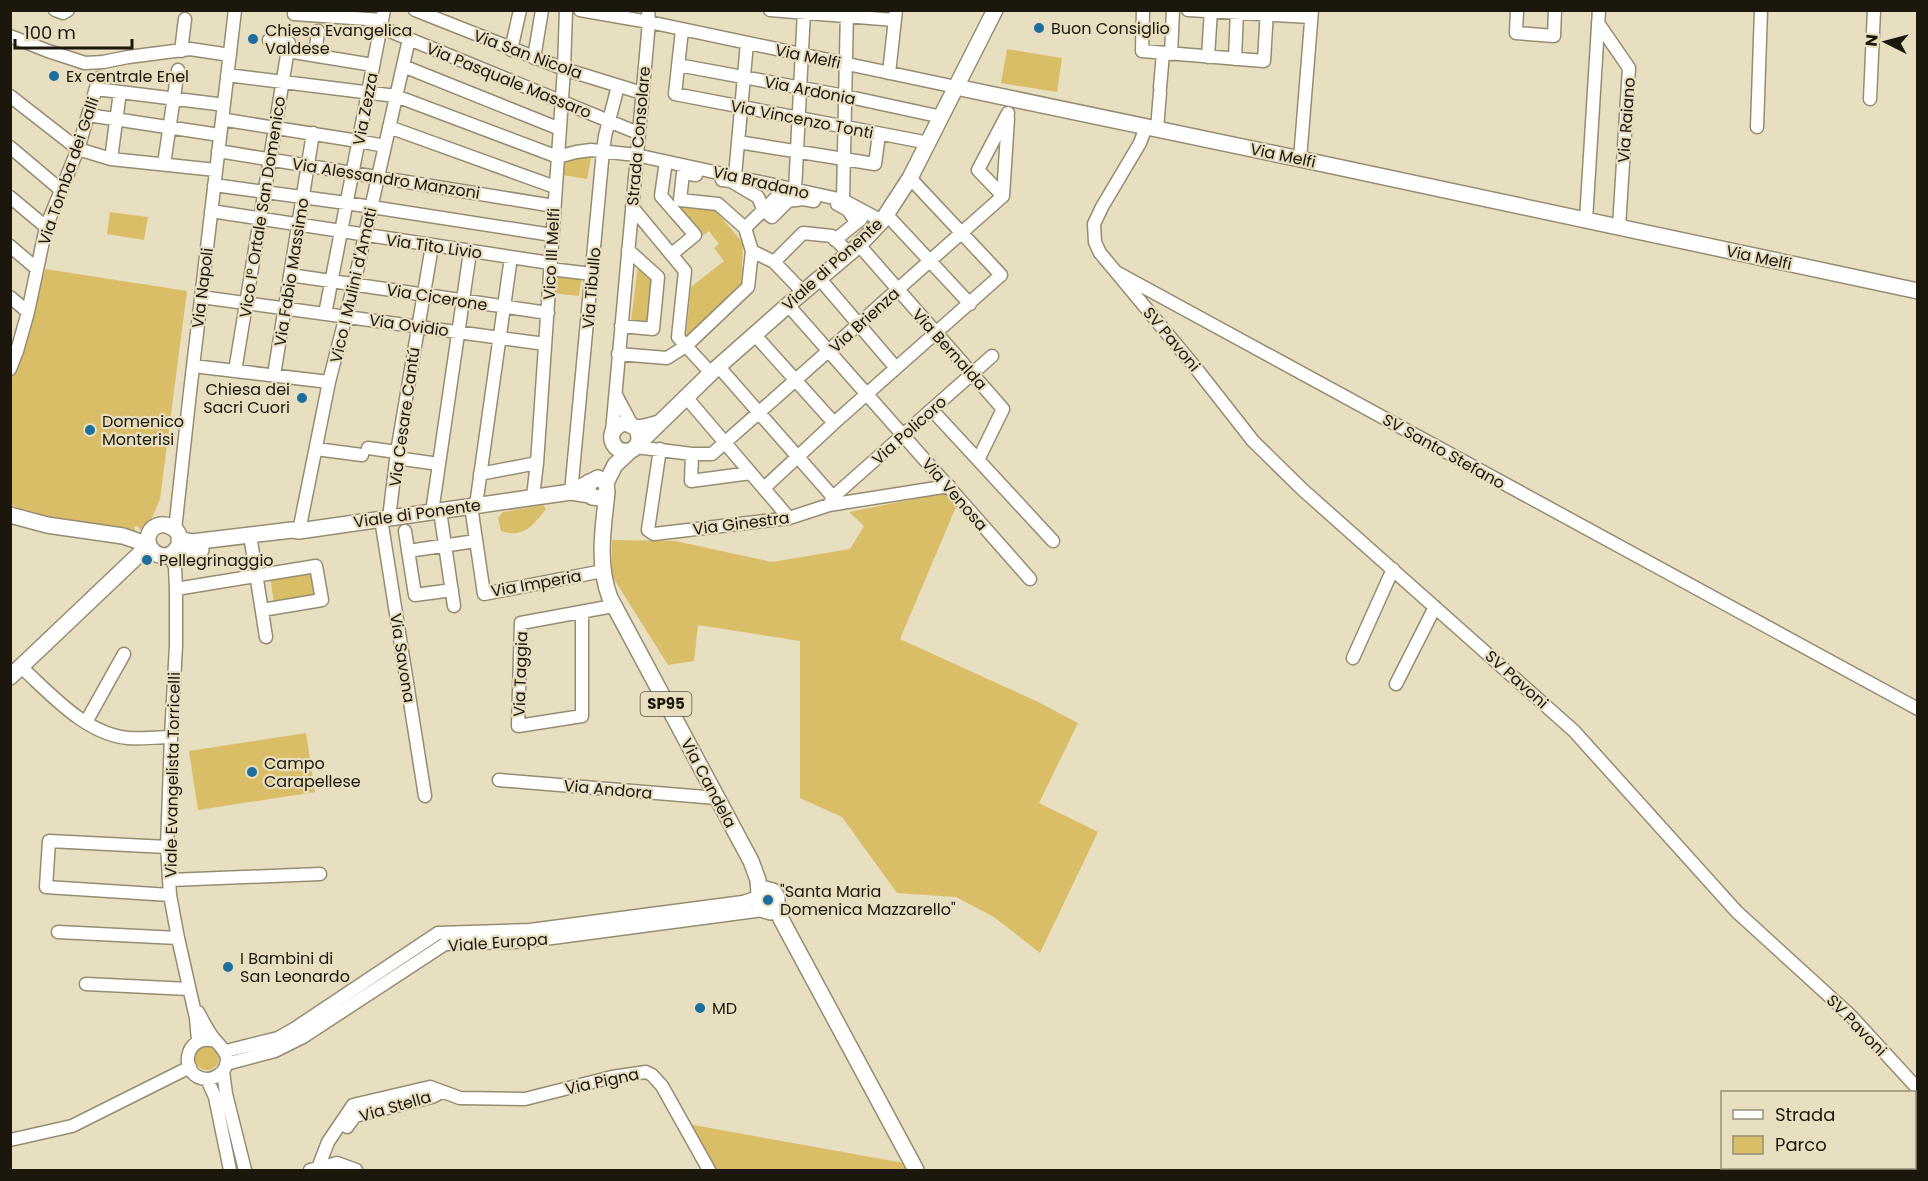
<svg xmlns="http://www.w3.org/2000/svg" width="1928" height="1181" viewBox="0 0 1928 1181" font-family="Poppins,sans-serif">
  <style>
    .green { fill: #dabd67 }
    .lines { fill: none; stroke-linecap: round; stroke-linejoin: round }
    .minor-casing { stroke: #968c71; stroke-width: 15 }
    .major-casing { stroke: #968c71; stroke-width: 18 }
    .minor { stroke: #fff; stroke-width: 12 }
    .major { stroke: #fff; stroke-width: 15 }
    .poi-dot { fill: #1c6e9f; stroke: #e8dec0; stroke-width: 2 }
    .labels { text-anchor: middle; stroke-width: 4.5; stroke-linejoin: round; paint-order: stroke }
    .shield { fill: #e8dec0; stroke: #585343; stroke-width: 1.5 }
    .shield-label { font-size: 15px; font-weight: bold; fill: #1b170d }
    .poi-label { font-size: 16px; fill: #1b170d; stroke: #e8dec0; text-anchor: start }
    .street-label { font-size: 16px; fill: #1b170d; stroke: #e8dec0 }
  </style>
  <rect width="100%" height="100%" fill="#e8dec0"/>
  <path class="green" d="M1007,49L1062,58L1057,92L1001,83Z
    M592,153L587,179L563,175L566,159Z
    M678,206L716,211L743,243L741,287L686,336L691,287L724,261L714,248L719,244L709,231L701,237Z
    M110,212L148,217L144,240L107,234Z
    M638,264L652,281L647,323L631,321Z
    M45,269L187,291L160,499L151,520L140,530L138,526L134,527L136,533L37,517L35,512L30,511L29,514L11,504V380L17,365Z
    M555,272L582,275L579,296L552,293Z
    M945,493L956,507L900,639L1036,701L1078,723L1039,803L1098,832L1040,953L994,917L956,897L897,893L842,817L800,798V641L698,625L694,661L668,665L612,576V540L675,541L772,562L850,549L864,526L849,512Z
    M543,505L546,509C533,525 524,539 501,531L498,518L503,512Z
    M311,570L315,597L274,603L270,576Z
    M306,733L315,792L198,810L189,751Z
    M195 1058a12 12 0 1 1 24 0a12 12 0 1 1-24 0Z
    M682,1123L904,1163L908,1170H711Z"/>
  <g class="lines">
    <defs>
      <path id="minor" d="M55,10L63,13L68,10
        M415,10L564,69L642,93
        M580,10L649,22L956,87
        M770,10L895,20
        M1143,10L1142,51L1264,61L1267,10
        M1188,10L1311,17
        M1517,10L1516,33L1554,36L1555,10
        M294,14L382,20
        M1598,23L1629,68L1619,227
        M380,27L638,133
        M682,30L675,94L929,143
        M10,36L48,51L85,63L103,62L128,57L190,49L230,55
        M511,50L520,10
        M181,51L185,19
        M287,51L373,65
        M1171,54L1173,10
        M315,55L318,31
        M1208,57L1211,10
        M534,58L542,10
        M1235,59L1237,10
        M678,65L845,96L942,117
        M403,66L560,129
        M889,73L896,10
        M227,75L396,96L558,157L576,152L591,150L636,155L843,200L882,221
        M1160,88L1163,53
        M96,89L217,104
        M10,96L78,149L111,159L216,170
        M1870,99L1874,10
        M88,115L213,134
        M226,120L358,141L385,146
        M389,127L555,187
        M1146,127L1140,143L1102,207L1094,224L1095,242L1100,253L1116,272L1918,709
        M1757,127L1761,10
        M1157,129L1160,92
        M738,142L875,164L879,134
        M10,147L61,190
        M218,151L554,206
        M111,159L120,92
        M1300,159L1312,10
        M164,164L178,70
        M665,168L661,196L695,235L672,254
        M696,175L683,173L680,200L718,204L745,228L752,251L774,262L803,292
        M735,176L747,43
        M722,180L731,181L758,197L764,211L772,217L788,201L803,199L814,201
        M214,185L346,203L552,235
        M795,191L804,10
        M1003,196L978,170L1008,113
        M1003,196L1008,118
        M10,197L46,227
        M843,200L847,10
        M837,204L848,210L856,222
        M211,211L550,263
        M887,215L970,304
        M1586,220L1599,10
        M745,228L786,188
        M835,240L861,219
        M859,245L1003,409L978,460
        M10,246L37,269
        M774,262L803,233L832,236L849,253
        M550,269L592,274
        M1116,272L1195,367L1253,441L1303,490L1574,731L1737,912L1850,1015L1918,1089
        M290,275L548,313
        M819,278L896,368
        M10,297L28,312
        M201,297L545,344
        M788,305L1030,579
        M325,314L384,10
        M621,326L653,329L658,277L628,250
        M754,334L834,423
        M618,354L667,358L686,346L678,337L685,271L632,207
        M193,366L329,382
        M719,367L833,497
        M10,369L17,351L28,312L46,227L78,149L99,78
        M235,371L289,43L269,40
        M711,373L686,346L748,287L752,251
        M274,375L313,133
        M616,395L632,425
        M686,397L789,518
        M932,410L1053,541
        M612,432L649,22L648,10
        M636,447L692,454H712L1003,196
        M368,448L397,452
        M316,449L362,455
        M660,449L648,530L654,534L789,518L829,505L949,486
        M692,454L691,481L751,473
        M396,458L439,464
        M480,474L537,463
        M764,488L834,423L1001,275L910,178
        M571,492L603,151L605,136L618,86
        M533,496L537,463L564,69L566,10
        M476,505L511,257
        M829,505L833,497L992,356
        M471,506L484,594L603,571
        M440,511L454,606
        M432,512L470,252
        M389,518L397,452L432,246
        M381,519L425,796
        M175,530L190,392L235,10
        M299,531L329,382L354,284L409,39
        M405,531L415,595L452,590
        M250,535L266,637
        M408,551L476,541
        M170,555L175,567L176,589V645L171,737L167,847L170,895L178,938L196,1018L198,1041
        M176,589L316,566L322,600L262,610
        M582,612V716L518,726L521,623L613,606
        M1353,658L1393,569
        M21,667C51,694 85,734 128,738C142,739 157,737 171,737
        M1396,684L1435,607
        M86,722L124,654
        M499,780L717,798
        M167,847L49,841L46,887L170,895
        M170,880L320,874
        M58,932L178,938
        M86,984L189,989
        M198,1012C203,1021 208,1032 215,1040C223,1049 233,1058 223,1071C219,1076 212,1079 207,1079C178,1078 183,1032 215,1041
        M226,1051L278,1038L294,1029L438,933L530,930L743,902L758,897
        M226,1064L275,1051L303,1037L445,944L514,942L552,938L764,910
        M223,1071L226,1094L245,1170
        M207,1079L215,1097L230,1170
        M347,1127L355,1116L432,1097L442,1092
        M10,1140L72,1126L190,1067
        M318,1168L328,1142L353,1105L430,1087L460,1098L525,1099L612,1077L646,1072L652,1075L662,1086L709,1170
        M310,1170L337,1163L356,1170"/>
      <path id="major" d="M956,87L1300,159L1918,291
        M636,428C641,436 640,448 629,451C614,454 605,435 618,426C625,421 629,425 635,427C642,429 652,425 659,423
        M637,445L711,373L788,305L859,245L882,221L910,178L995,10
        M606,483L615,465L630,451
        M571,492L598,478L606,483L607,493L602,498L592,497L587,489L589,482
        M607,493C603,528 597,564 610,598L751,861L758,880L759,894
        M10,515L47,525L123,536L149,545
        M179,539L192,542L292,530L299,531L571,492L590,495
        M174,552C195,529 152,512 148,538C147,547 155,556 165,556C172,555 167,555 173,553C182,550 193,551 201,550
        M10,677L149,545
        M765,889L773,891L777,897V907L771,912L764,910L759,901V894Z
        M777,907L781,919L916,1170"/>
    </defs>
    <use href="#minor" class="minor-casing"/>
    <use href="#major" class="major-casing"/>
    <use href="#minor" class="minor"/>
    <use href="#major" class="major"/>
  </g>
  <g class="poi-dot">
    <circle cx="1039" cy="28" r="6"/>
    <circle cx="253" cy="39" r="6"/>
    <circle cx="54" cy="76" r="6"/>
    <circle cx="302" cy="398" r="6"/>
    <circle cx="90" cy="430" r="6"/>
    <circle cx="147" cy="560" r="6"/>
    <circle cx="252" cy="772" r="6"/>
    <circle cx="768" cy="900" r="6"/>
    <circle cx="228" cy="967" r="6"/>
    <circle cx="700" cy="1008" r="6"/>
  </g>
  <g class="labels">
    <rect class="shield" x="640.5" y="692" width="51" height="24" rx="4.5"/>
    <g class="shield-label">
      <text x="666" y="709">SP95</text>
    </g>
    <g class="poi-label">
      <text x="1051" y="34">Buon Consiglio</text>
      <text x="265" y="36">Chiesa Evangelica<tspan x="265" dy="18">Valdese</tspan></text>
      <text x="66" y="82">Ex centrale Enel</text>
      <text x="290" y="395" text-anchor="end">Chiesa dei<tspan x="290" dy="18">Sacri Cuori</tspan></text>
      <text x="102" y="427">Domenico<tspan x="102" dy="18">Monterisi</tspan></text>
      <text x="159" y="566">Pellegrinaggio</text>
      <text x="264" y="769">Campo<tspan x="264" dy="18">Carapellese</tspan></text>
      <text x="780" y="897">"Santa Maria<tspan x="780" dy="18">Domenica Mazzarello"</tspan></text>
      <text x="240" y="964">I Bambini di<tspan x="240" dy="18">San Leonardo</tspan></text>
      <text x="712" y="1014">MD</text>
    </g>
    <g class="street-label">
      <text transform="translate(528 54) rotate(20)" y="6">Via San Nicola</text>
      <text transform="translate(808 56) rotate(12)" y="6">Via Melfi</text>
      <text transform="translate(509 80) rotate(22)" y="6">Via Pasquale Massaro</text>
      <text transform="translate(810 90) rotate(11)" y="6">Via Ardonia</text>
      <text transform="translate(365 109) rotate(-79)" y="6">Via Zezza</text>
      <text transform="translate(802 119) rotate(11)" y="6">Via Vincenzo Tonti</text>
      <text transform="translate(1626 120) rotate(-86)" y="6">Via Raiano</text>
      <text transform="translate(638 136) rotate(-85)" y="6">Strada Consolare</text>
      <text transform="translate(1283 155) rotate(12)" y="6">Via Melfi</text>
      <text transform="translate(68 171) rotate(-71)" y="6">Via Tomba dei Galli</text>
      <text transform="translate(386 178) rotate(9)" y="6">Via Alessandro Manzoni</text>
      <text transform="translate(761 182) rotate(13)" y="6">Via Bradano</text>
      <text transform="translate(262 207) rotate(-81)" y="6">Vico I° Ortale San Domenico</text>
      <text transform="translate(434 246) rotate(8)" y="6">Via Tito Livio</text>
      <text transform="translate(551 254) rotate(-87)" y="6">Vico III Melfi</text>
      <text transform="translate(1759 257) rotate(12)" y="6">Via Melfi</text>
      <text transform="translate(832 264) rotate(-42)" y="6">Viale di Ponente</text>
      <text transform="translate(291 272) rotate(-81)" y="6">Via Fabio Massimo</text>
      <text transform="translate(353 285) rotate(-77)" y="6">Vico I Mulini d'Amati</text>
      <text transform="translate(202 288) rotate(-83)" y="6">Via Napoli</text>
      <text transform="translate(591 288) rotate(-85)" y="6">Via Tibullo</text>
      <text transform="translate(437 297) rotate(9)" y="6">Via Cicerone</text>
      <text transform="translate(864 320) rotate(-42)" y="6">Via Brienza</text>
      <text transform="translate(409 325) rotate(8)" y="6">Via Ovidio</text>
      <text transform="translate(1172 339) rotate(50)" y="6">SV Pavoni</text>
      <text transform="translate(950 349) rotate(48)" y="6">Via Bernalda</text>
      <text transform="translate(404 417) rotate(-82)" y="6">Via Cesare Cantú</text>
      <text transform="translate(909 430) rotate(-42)" y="6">Via Policoro</text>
      <text transform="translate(1444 451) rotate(29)" y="6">SV Santo Stefano</text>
      <text transform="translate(955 494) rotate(49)" y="6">Via Venosa</text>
      <text transform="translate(417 513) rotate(-8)" y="6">Viale di Ponente</text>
      <text transform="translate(741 523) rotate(-7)" y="6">Via Ginestra</text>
      <text transform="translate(536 583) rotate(-10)" y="6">Via Imperia</text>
      <text transform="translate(403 658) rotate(81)" y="6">Via Savona</text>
      <text transform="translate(520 674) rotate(-88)" y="6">Via Taggia</text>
      <text transform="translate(1517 679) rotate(42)" y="6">SV Pavoni</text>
      <text transform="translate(172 775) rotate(-89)" y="6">Viale Evangelista Torricelli</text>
      <text transform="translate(709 783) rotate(62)" y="6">Via Candela</text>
      <text transform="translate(608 789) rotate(5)" y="6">Via Andora</text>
      <text transform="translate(498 942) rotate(-4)" y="6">Viale Europa</text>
      <text transform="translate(1857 1025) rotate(46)" y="6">SV Pavoni</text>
      <text transform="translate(602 1081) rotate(-12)" y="6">Via Pigna</text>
      <text transform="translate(395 1106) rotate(-16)" y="6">Via Stella</text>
    </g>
  </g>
  <rect width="1928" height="1181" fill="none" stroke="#1b170d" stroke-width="24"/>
  <rect x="1721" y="1091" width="195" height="78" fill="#e8dec0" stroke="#968e78" stroke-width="1.5"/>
  <rect x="1733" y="1110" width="30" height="9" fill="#ffffff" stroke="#968e78" stroke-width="1.5"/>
  <text x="1775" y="1121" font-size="18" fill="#1b170d">Strada</text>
  <rect x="1733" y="1136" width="30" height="18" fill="#dabd67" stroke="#968e78" stroke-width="1.5"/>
  <text x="1775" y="1151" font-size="18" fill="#1b170d">Parco</text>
  <g transform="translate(1886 42) rotate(276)" stroke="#e8dec0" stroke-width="4.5" paint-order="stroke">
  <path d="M0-4.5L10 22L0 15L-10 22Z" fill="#1b170d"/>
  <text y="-9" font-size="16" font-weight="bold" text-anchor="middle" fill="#1b170d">N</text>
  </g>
  <path d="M15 39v9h117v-9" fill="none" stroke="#1b170d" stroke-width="3"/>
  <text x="24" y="39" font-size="18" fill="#1b170d" stroke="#e8dec0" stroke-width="4.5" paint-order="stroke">100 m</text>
</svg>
